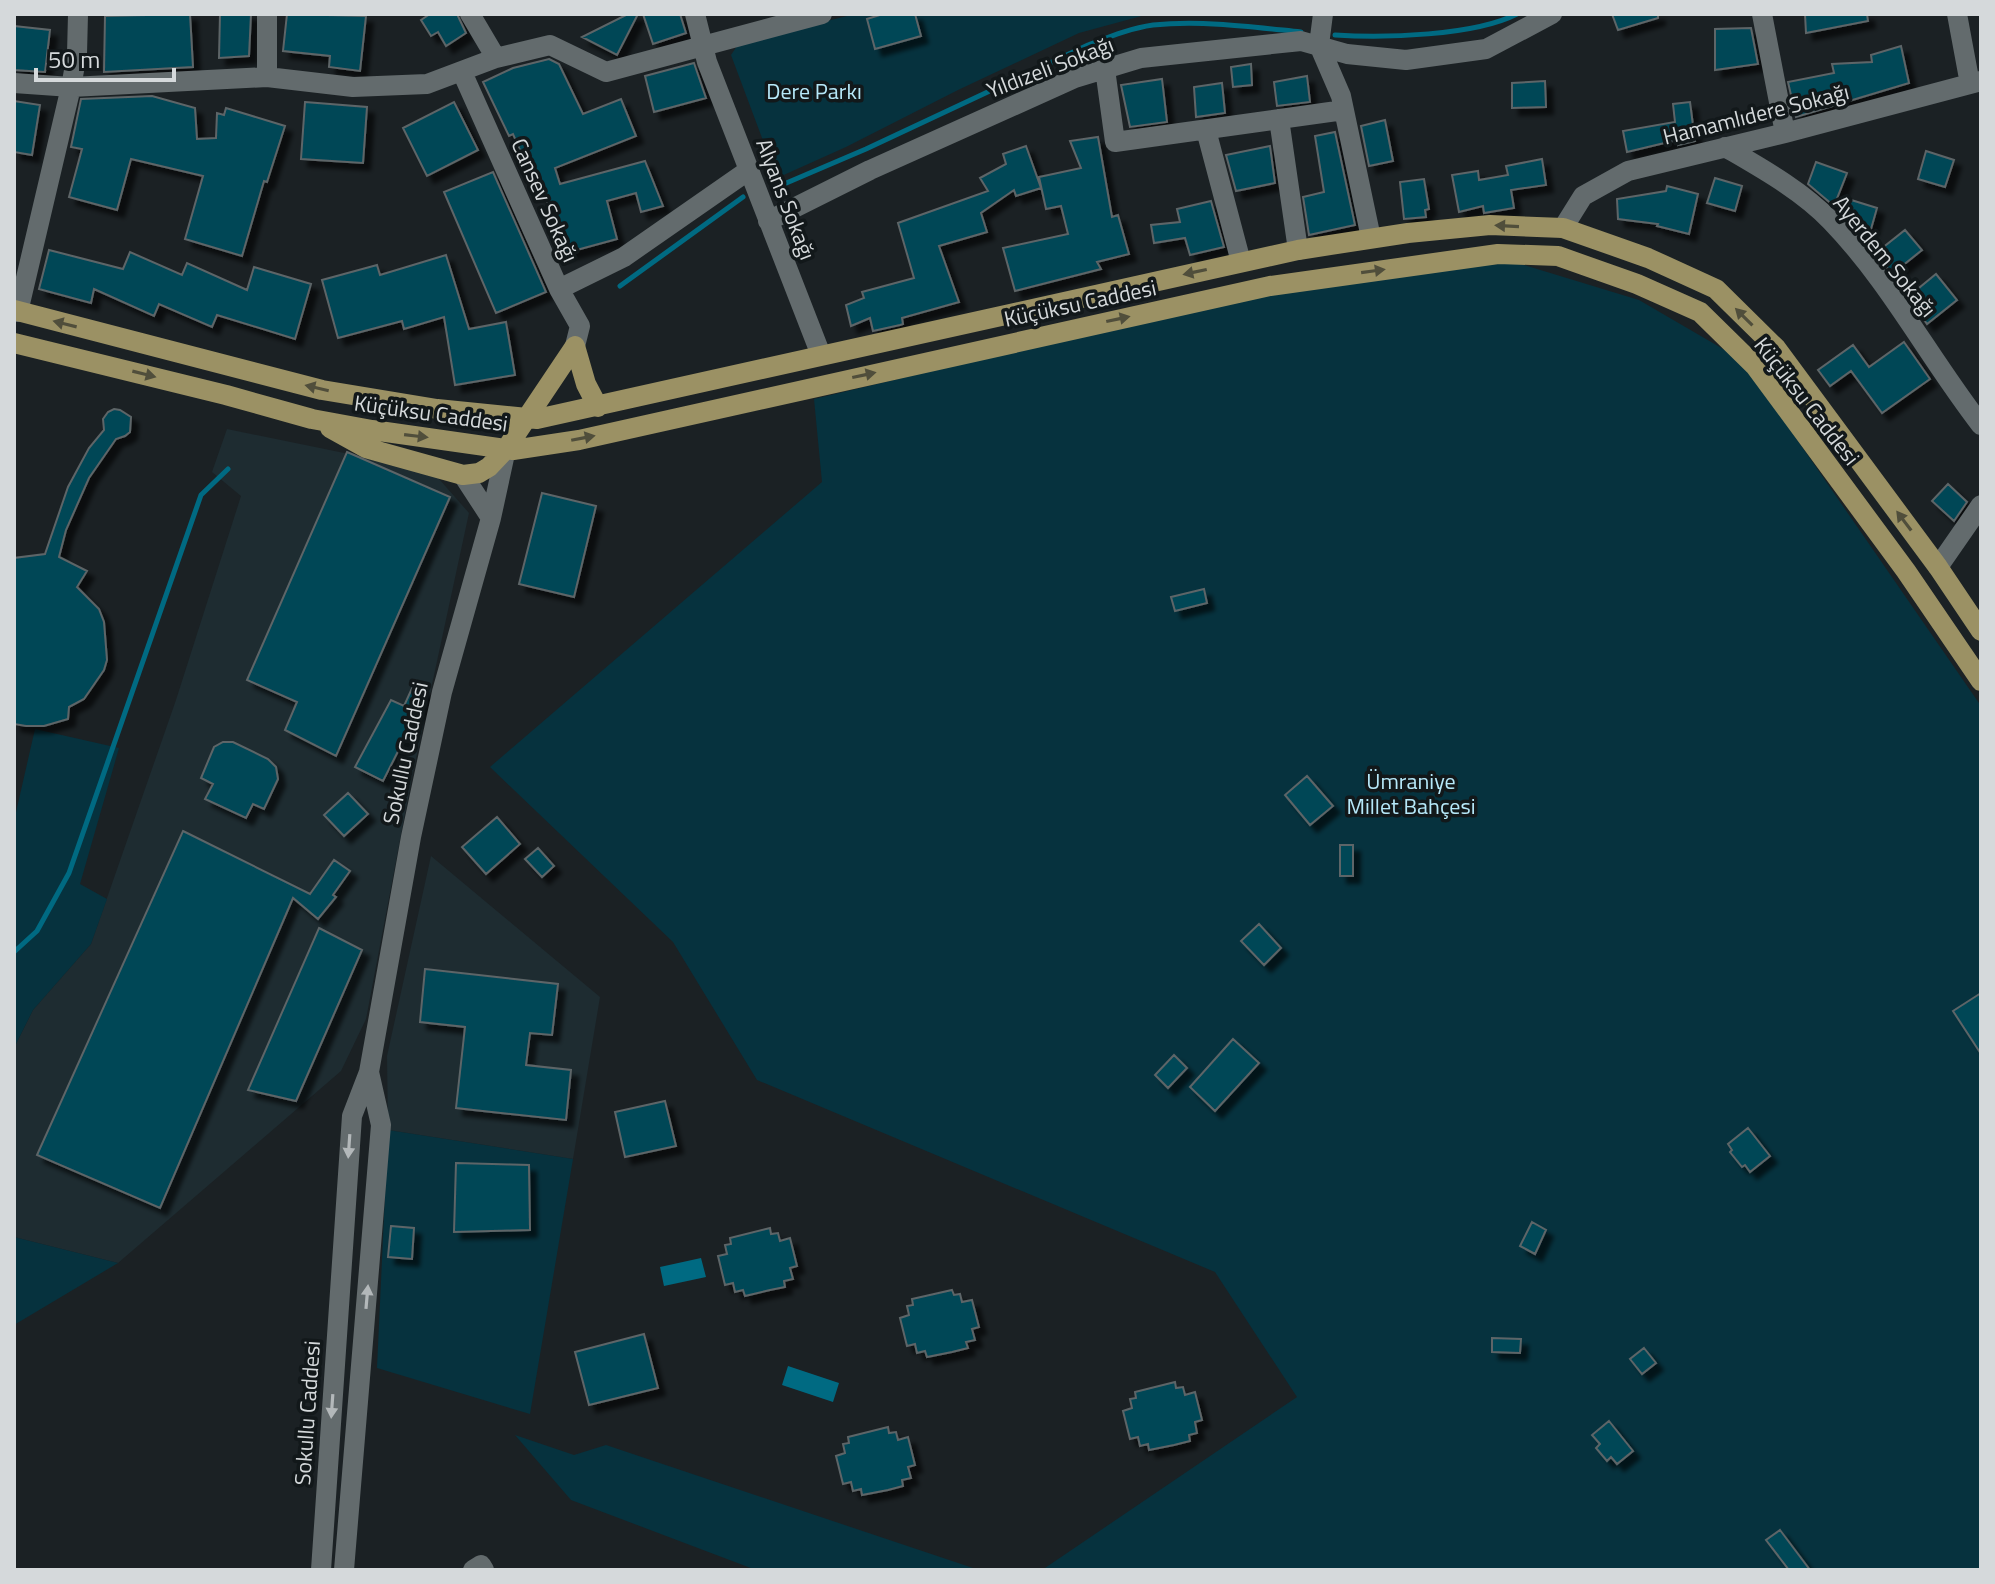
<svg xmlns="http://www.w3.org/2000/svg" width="1995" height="1584" viewBox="0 0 1995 1584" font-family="'Titillium Web',sans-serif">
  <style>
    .built { fill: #1e2c31 }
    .green { fill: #06323e }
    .water { fill: #006a82 }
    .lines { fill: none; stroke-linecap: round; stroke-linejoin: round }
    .stream { stroke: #006a82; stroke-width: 5 }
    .building { fill: #004657; stroke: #5d6567; stroke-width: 2; filter: url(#shadow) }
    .minor { stroke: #636b6d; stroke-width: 20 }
    .major { stroke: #9b9164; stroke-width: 20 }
    .oneway { fill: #504e3b }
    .oneway2 { fill: #b3b8ba }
    .labels { text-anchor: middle; stroke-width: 7; stroke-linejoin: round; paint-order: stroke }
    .street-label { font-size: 22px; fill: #d5d9db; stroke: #12181a }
    .park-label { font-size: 22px; fill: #b6e8f9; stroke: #12181a }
  </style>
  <defs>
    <filter id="shadow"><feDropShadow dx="7" dy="7" stdDeviation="2" flood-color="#0009"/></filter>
  </defs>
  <rect width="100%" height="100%" fill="#1b2124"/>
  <path class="built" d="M227,429L432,471L469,513L412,777L366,1019L341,1071L118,1263L14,1237V1048L33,1010L91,944L176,700L241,496L212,472Z
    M431,856L600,997L573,1159L388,1130L387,1056Z"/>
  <path class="green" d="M855,14H1149L1079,33L958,90L846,147L777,178L731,55L739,43Z
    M1517,263L1639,300L1742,360L1981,706V1570H1042L1297,1397L1215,1272L757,1080L673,942L490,767L822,482L814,399L1260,293L1397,270Z
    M35,729L119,748L80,884L107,899L91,944L33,1010L14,1048V821Z
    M388,1130L573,1159L530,1414L377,1368Z
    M14,1237L118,1263L14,1325Z
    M515,1435L574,1455L606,1445L979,1570H756L571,1500Z"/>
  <path class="water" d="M701,1258L706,1277L664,1286L660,1267Z
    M788,1366L839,1383L833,1402L782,1385Z"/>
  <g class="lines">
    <path class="stream" d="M1335,35C1384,38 1474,36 1517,14
      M784,184L866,149L1088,45C1109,37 1131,28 1153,25C1202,20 1253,27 1301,32
      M620,286L743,197
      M14,952L37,931L69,873L201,495L228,469"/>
  </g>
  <path class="building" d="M190,14L193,67L104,72L105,16Z
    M220,14H251L249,56L219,58Z
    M287,14L366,16L360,71L329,67L330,56L283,51Z
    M430,14H457L466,33L446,46L438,32L431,36L421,20Z
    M628,14H638L617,55L582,37Z
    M643,14H680L686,33L653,44Z
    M883,14H915L921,36L875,49L867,19Z
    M1612,14H1658V18L1618,30Z
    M1805,14H1867L1868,21L1806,33Z
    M14,26L50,30L45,72L14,70Z
    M1751,28L1758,64L1715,70V29Z
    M1901,46L1909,83L1796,117L1788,82L1834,73L1832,64L1872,62L1871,55Z
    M549,59L559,64L583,114L621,99L636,136L555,168L560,184L645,161L663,206L641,212L636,193L607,201L617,239L562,254L545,193L540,195L513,134L509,136L483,82L513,68Z
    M694,63L706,98L654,112L645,76Z
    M1251,64L1252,85L1233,87L1231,67Z
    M1307,76L1310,102L1277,106L1274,82Z
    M1162,79L1167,122L1130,127L1121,85Z
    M1545,81L1546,107L1512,108V83Z
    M1222,83L1225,113L1196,117L1194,87Z
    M152,96L195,108L197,139L216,138L217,113L224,115L226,108L285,126L267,182L264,181L242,256L185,239L203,176L131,159L117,210L69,197L82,149L71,147L81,99Z
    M14,101L40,105L32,155L14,152Z
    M305,102L367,107L363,163L301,159Z
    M454,102L478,150L427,176L403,128Z
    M1690,102L1695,141L1678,145L1677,140L1627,152L1623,131L1675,122L1673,104Z
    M1385,120L1393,161L1369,166L1361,126Z
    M1335,132L1355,225L1309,235L1303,197L1324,192L1315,136Z
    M1098,137L1112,217L1118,215L1129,254L1097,262L1101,269L1015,291L1003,248L1068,234L1061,206L1046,209L1039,177L1081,168L1070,141Z
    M1026,146L1041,188L1016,196L1014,190L981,213L987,232L939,246L959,302L902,318L903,324L900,325L873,331L870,318L851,326L846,305L864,298L862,292L914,278L898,223L988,191L980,178L1006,164L1003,154Z
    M1270,146L1275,183L1236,191L1226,155Z
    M1926,151L1954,160L1945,187L1918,179Z
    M1542,159L1546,185L1511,190L1514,208L1484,213L1483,206L1459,212L1452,175L1478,171L1479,180L1508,175L1506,166Z
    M1816,162L1847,173L1834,206L1808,184Z
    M493,172L546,292L496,313L444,192Z
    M1715,178L1742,186L1735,211L1707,203Z
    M1424,179L1429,209L1425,210L1426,217L1404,219L1400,182Z
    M1667,186L1698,194L1689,234L1657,226L1658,224L1618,219L1617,199L1666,191Z
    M1848,199L1877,208L1871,229L1850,223L1843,215Z
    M1211,201L1224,247L1190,255L1185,238L1154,243L1151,225L1180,222L1177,209Z
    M1905,230L1922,250L1892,274L1876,253Z
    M49,250L123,269L130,252L182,275L187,263L247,290L254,267L311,284L295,339L217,315L212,327L159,304L154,316L94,289L91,303L39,289Z
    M446,255L469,329L506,322L515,375L455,385L444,317L404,329L402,321L338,338L322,280L377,265L380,275Z
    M1936,274L1957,300L1927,324L1908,297Z
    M1904,342L1930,379L1882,413L1851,371L1830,386L1818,370L1853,345L1869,367Z
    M114,409L120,410L131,417L130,432L125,436L116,439L89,478L66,530L59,557L87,571L77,587L99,609L104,622L107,660L104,670L84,699L69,707L68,719L44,726H26L14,724V558L45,554L68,487L89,448L104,430L103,419L108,412Z
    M347,452L450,497L336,756L285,730L297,702L247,680Z
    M1948,484L1967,502L1954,521L1932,501Z
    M542,493L596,506L574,597L519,584Z
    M1204,589L1207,603L1175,611L1171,597Z
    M413,686L428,692L383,781L355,767L391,700L404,706Z
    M223,742H233L268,759L276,767L278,779L264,809L253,804L246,818L205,799L213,784L201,778L214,747Z
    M1307,776L1333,806L1310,825L1285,795Z
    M348,793L368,814L344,836L324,815Z
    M497,817L520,844L486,874L462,847Z
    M183,831L310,894L334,860L350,871L333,895L336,897L318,919L293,898L160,1208L37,1155Z
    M1340,845H1353V876H1340Z
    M538,848L554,866L542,877L525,859Z
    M1259,924L1281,948L1264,965L1241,941Z
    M319,928L362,950L296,1101L248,1090Z
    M425,969L558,984L552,1035L530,1033L526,1065L571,1070L566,1120L456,1108L465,1027L420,1022Z
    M1981,993V1054L1953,1011Z
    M1233,1039L1259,1063L1215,1111L1190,1087Z
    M1174,1055L1187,1068L1168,1088L1155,1075Z
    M665,1101L676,1146L625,1157L615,1112Z
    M1748,1128L1770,1156L1750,1172L1745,1165L1742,1167L1730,1152L1732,1150L1728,1144Z
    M456,1163L529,1165L530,1230L454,1232Z
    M1532,1222L1546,1230L1535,1254L1520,1246Z
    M391,1226L414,1228L412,1259L388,1257Z
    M770,1228L771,1234L778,1233L780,1241L790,1238L797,1266L790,1268L793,1279L784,1281L785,1287L770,1290L745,1296L743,1290L735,1292L733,1283L725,1285L718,1256L727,1254L725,1245L731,1244L730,1238Z
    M952,1290L954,1295L960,1294L962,1302L972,1300L979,1327L972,1329L975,1340L966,1342L968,1348L952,1352L927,1357L925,1351L917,1353L915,1344L907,1346L900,1318L909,1315L907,1306L913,1305L912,1299Z
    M644,1334L658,1388L589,1405L575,1352Z
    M1492,1338L1521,1339L1520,1353L1492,1352Z
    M1644,1348L1656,1363L1642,1374L1630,1359Z
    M1175,1382L1176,1388L1183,1387L1185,1395L1195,1392L1202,1420L1195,1422L1197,1433L1189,1435L1190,1441L1174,1445L1149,1450L1148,1444L1140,1446L1138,1437L1130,1439L1123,1411L1132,1408L1130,1399L1136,1398L1135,1392Z
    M1609,1421L1633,1451L1617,1464L1611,1457L1607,1461L1596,1448L1600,1444L1592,1435Z
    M888,1427L889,1433L896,1432L898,1440L908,1437L915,1465L908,1467L911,1478L902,1480L903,1486L888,1490L862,1495L861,1489L853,1491L851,1482L843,1484L836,1456L845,1453L843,1444L849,1443L848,1437Z
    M1780,1530L1810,1570H1789L1766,1540Z"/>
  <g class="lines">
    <path class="minor" d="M695,14L707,62L821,355
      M1323,14L1319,45L1341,96L1371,238
      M1762,14L1785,133
      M1957,14L1970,84
      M496,58L550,45L606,72L822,14
      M1105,69L1115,142L1344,110
      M462,72L559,289L580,326L575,346
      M267,77V14
      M14,83L71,87L267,77L353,87L427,84L496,58L470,14
      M1279,119L1298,250
      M1206,130L1241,262
      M1725,147C1761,168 1801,190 1831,221C1890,282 1929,358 1981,425
      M768,221L870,170L1075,78L1141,58L1301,41L1347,54L1406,60L1486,49L1552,14
      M1563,228L1583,196L1628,171L1785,133L1981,81
      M559,289L624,257L749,170
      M18,312L71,87L77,54L78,14
      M463,475L491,518
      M1938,567L1981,505
      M321,1570L352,1116L369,1072L411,837L442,692L491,518L506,449
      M344,1570L381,1125L369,1072
      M473,1570L481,1565L484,1570"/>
    <path class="major" d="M14,310L322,390L437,409L537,419L1298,250L1408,233L1490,225L1563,228L1648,258L1716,289L1776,348L1938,567L1981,631
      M14,343L226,395L312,419L372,430L513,450L579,440L1270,286L1498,254L1558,256L1637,284L1700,312L1755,366L1906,571L1981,681
      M330,428L366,448L463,475L479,473L489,467L506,449L575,346L586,384L598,407"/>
  </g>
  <defs><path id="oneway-solid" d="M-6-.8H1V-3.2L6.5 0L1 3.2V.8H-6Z" transform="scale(2)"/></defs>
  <g class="oneway">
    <use href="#oneway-solid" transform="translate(1507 226) rotate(-177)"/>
    <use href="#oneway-solid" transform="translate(1373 271) rotate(-8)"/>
    <use href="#oneway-solid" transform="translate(1195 272) rotate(168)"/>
    <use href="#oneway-solid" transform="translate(1744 317) rotate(-135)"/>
    <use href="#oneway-solid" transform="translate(1118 319) rotate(-12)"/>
    <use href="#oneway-solid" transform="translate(65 324) rotate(-166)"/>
    <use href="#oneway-solid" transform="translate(144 374) rotate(14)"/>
    <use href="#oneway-solid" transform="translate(864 375) rotate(-12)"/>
    <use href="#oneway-solid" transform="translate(317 388) rotate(-167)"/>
    <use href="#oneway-solid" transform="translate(416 436) rotate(7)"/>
    <use href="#oneway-solid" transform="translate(583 438) rotate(-11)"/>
    <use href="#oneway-solid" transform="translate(1904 521) rotate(-127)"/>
  </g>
  <g class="oneway2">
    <use href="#oneway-solid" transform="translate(349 1146) rotate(94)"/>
    <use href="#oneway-solid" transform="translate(367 1297) rotate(-85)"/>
    <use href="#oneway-solid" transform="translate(332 1406) rotate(94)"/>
  </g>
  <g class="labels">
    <g class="street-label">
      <text transform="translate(1050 67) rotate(-21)" y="8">Yıldızeli Sokağı</text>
      <text transform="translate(1756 114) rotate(-14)" y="8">Hamamlıdere Sokağı</text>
      <text transform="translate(786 199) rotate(69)" y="8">Alyans Sokağı</text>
      <text transform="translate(545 200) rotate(66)" y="8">Cansev Sokağı</text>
      <text transform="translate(1885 256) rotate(51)" y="8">Ayerdem Sokağı</text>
      <text transform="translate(1080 303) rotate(-12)" y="8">Küçüksu Caddesi</text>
      <text transform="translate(1807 401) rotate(52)" y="8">Küçüksu Caddesi</text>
      <text transform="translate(431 413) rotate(8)" y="8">Küçüksu Caddesi</text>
      <text transform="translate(405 753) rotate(-78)" y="8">Sokullu Caddesi</text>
      <text transform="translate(307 1413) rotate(-86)" y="8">Sokullu Caddesi</text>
    </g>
    <g class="park-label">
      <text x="814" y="99">Dere Parkı</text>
      <text x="1411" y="789">Ümraniye<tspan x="1411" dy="25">Millet Bahçesi</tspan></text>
    </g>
  </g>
  <rect width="1995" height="1584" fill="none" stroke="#d5d9db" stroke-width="32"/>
  <path d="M36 68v12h138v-12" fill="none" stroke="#d5d9db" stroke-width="4"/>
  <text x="48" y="68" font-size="24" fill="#d5d9db" stroke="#12181a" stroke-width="6" paint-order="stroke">50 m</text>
</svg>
